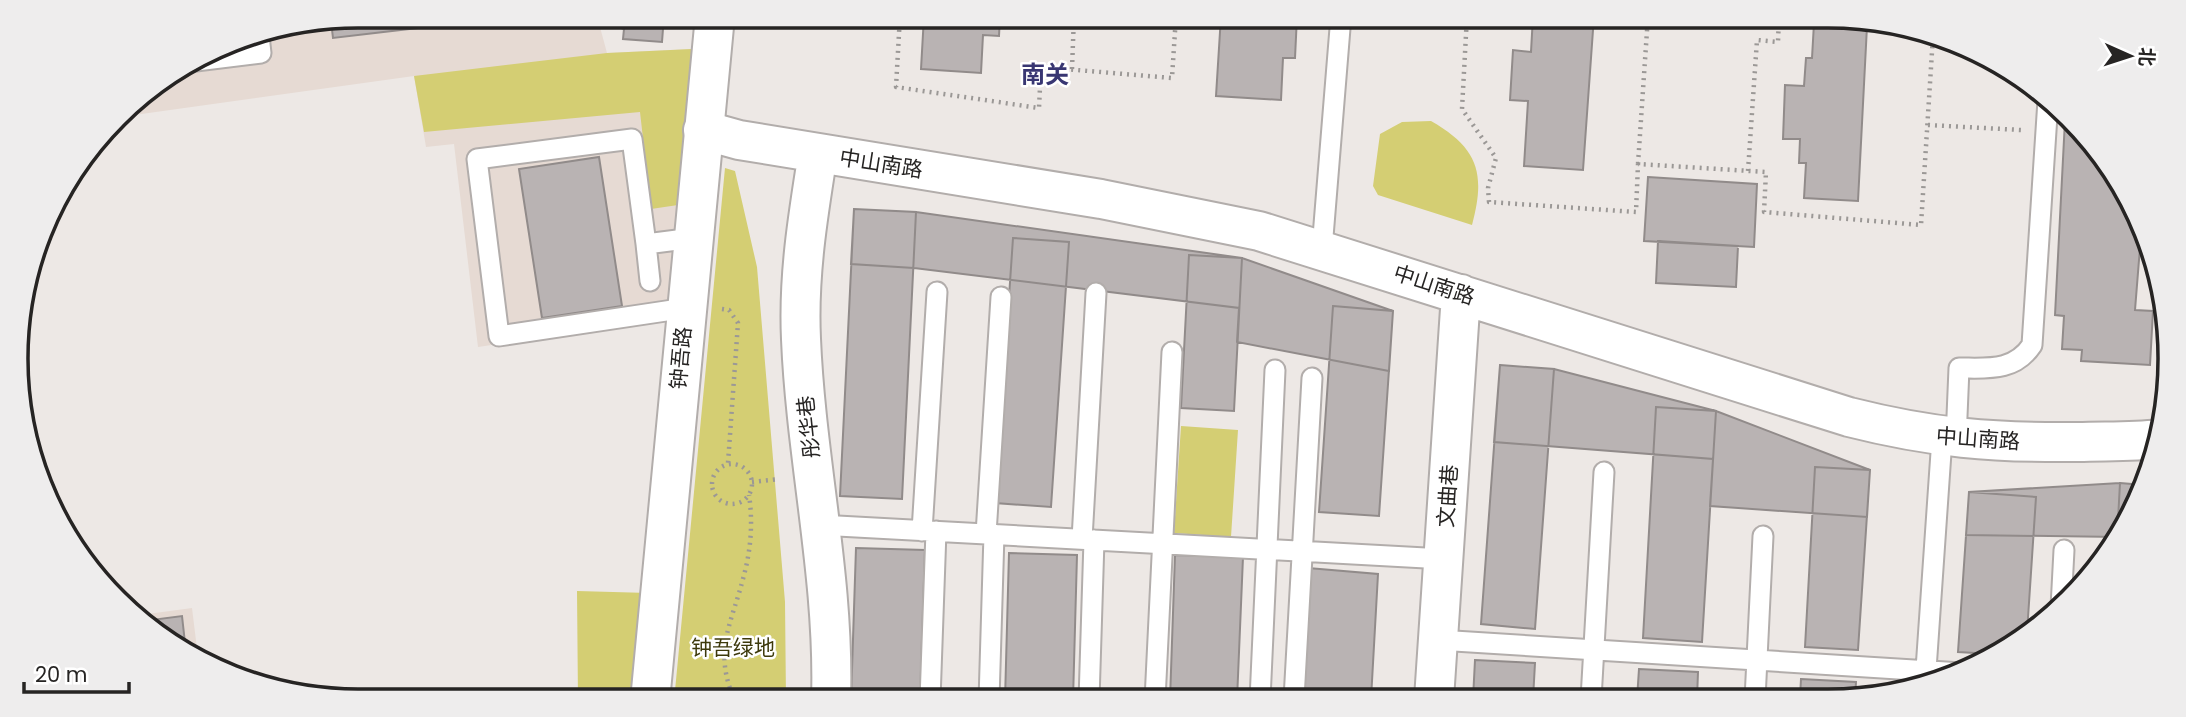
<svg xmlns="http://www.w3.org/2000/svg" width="2186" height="717" viewBox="0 0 2186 717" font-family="Poppins,'Noto Sans SC',sans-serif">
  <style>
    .built { fill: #e6dad3 }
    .green { fill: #d4ce73 }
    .building { fill: #b9b3b3; stroke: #918b8a; stroke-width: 2 }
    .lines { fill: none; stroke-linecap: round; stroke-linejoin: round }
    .lane-casing { stroke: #b2adab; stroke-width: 23 }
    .street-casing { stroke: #b2adab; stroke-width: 42 }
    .secondary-casing { stroke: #b2adab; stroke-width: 42 }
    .path { stroke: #9b9896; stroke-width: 4.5; stroke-dasharray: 2 5; stroke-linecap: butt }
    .lane { stroke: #fff; stroke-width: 19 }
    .street { stroke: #fff; stroke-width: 38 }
    .secondary { stroke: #fff; stroke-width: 38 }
    .labels { text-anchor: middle; stroke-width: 5; stroke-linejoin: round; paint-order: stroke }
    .street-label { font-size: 21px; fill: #262423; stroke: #fff }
    .park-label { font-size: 21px; fill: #3d390b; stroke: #fff }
    .quarter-label { font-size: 24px; font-weight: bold; fill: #383672; stroke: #fff }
    .rim { fill: none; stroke: #262423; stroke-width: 3.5 }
  </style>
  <rect width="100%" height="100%" fill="#ede8e5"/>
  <path class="built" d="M359,16H597L607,53L692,49L669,319L478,347L454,144L426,147L414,76L120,117L132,101L228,42Z
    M192,608L198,657L168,643L140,615Z"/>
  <path class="green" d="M692,49L678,205L651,209L640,112L424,132L414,76L607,53Z
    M1431,121C1478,148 1486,173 1472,225L1378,195L1373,186L1380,134L1402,122Z
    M725,168L735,171L757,267L785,602L786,700L674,701Z
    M1181,426L1238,430L1231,537L1174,533Z
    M577,591L649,593L640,701H578Z"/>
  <path class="building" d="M358,16H416L417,28L333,38L331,21Z
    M616,16H664L662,42L623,39L624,29L616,26Z
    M924,16H1000L999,36L983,35L981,73L921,69Z
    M1221,16H1297L1295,58H1283L1281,100L1216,96Z
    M1533,16H1594L1583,170L1524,166L1528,101L1510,100L1513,50L1531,52Z
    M1814,23L1867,26L1858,201L1804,198L1806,163H1799L1800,139H1783L1785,85L1804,86L1806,58H1812Z
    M2065,120L2124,187L2141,235L2135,310L2153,311L2150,365L2081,361L2082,350L2062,349L2064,316L2055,315Z
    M599,157L622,306L542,318L519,169Z
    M1648,177L1757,184L1754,247L1644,241Z
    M854,209L916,212L902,499L840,496Z
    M854,209L916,212L1242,258L1393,311L1389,371L1237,342L1239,308L914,268L851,264Z
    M1013,238L1069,242L1051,507L995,503Z
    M1658,241L1738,246L1736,287L1656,283Z
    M1189,255L1242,258L1234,411L1181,408Z
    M1333,306L1393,311L1379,516L1319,512Z
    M1500,365L1554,369L1535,629L1481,624Z
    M1500,365L1554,369L1716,411L1870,470L1867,517L1710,506L1713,459L1494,442Z
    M1656,407L1716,411L1702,642L1643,638Z
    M1815,467L1870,470L1858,650L1805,647Z
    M2120,483L2143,485L2124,530L2117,539Z
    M2120,483L2143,485L2119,537L1966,535L1969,492Z
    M1969,492L2036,497L2027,633L1993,654L1958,652Z
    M856,548L925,550L920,700H851Z
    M1009,553L1077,555L1073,700H1005Z
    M1175,555L1243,557L1237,700H1170Z
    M1308,568L1378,574L1371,699H1301Z
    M182,616L186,652L168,643L152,627L151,620Z
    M1475,660L1535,663L1533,699H1473Z
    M1639,669L1698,672L1697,699H1637Z
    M1801,679L1856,682L1855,698H1800Z"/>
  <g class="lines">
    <defs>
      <path id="lane" d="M196,61L261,53L259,36
        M646,244L650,281
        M1322,249L1341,16
        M686,308L499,336L477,159L632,139L646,244L693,238
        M1956,440L1959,368C1987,368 2014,372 2032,345L2048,100
        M819,525L1444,559
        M922,531L937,292
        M986,534L1001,297
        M1082,539L1096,293
        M2061,607L2064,550
        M1438,640L1962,673
        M1925,684L1942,438
        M1294,699L1312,378
        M1591,699L1604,472
        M1755,699L1763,536
        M930,700L936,531
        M989,700L994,534
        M1089,700L1094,540
        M1155,700L1172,352
        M1260,700L1275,370"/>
      <path id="street" d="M703,130L739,140L1101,199L1259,231L1849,417C1932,438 1993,443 2078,442C2105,441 2133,442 2159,439
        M818,153C808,215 798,276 801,339C806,460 835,579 831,700
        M1434,699L1461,294"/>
      <path id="secondary" d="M650,701L715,16"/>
    </defs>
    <use href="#lane" class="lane-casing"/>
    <use href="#street" class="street-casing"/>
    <use href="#secondary" class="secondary-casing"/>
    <path class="path" d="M900,16L896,87L1039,108L1041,67L1172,78L1176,16
      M1467,16L1462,109L1496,158L1488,188L1489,202L1636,212L1638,164L1766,172L1764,212L1921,225L1933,36
      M1072,69L1074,16
      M1928,125L2021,130
      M1638,164L1648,16
      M1748,171L1757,40L1778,42L1779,16
      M722,309L729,310L738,323L728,463
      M712 484a20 20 0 1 1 40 0a20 20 0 1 1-40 0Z
      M752,482L779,479
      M735,701C712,650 732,624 744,575C751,549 753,522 749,495"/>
    <use href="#lane" class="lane"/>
    <use href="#street" class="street"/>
    <use href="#secondary" class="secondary"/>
  </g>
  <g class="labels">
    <g class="street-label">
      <text transform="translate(881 164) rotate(9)" y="7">中山南路</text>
      <text transform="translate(1434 285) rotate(18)" y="7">中山南路</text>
      <text transform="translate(681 358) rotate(-85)" y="7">钟吾路</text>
      <text transform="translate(809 427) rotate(-96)" y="7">彤华巷</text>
      <text transform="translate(1978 439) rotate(4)" y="7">中山南路</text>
      <text transform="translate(1448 496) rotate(-86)" y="7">文曲巷</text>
    </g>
    <g class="park-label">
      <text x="733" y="655">钟吾绿地</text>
    </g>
    <g class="quarter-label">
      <text x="1045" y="83">南关</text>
    </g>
  </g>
  <path d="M0 0H2186V717H0ZM358 28H1828A330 330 0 0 1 2158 358V359A330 330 0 0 1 1828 689H358A330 330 0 0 1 28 359V358A330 330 0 0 1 358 28Z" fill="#eeeded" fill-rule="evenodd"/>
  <path class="rim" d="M358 28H1828A330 330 0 0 1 2158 358V359A330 330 0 0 1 1828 689H358A330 330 0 0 1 28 359V358A330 330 0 0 1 358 28Z"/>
  <g transform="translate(2130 56) rotate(93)" stroke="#ffffff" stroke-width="5" paint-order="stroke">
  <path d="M0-5L12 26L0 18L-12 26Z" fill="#262423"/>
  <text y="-10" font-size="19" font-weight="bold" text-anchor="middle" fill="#262423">北</text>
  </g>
  <path d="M24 682v10h105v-10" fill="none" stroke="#262423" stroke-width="3.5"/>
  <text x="35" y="682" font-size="21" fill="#262423" stroke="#ffffff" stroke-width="5" paint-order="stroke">20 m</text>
</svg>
